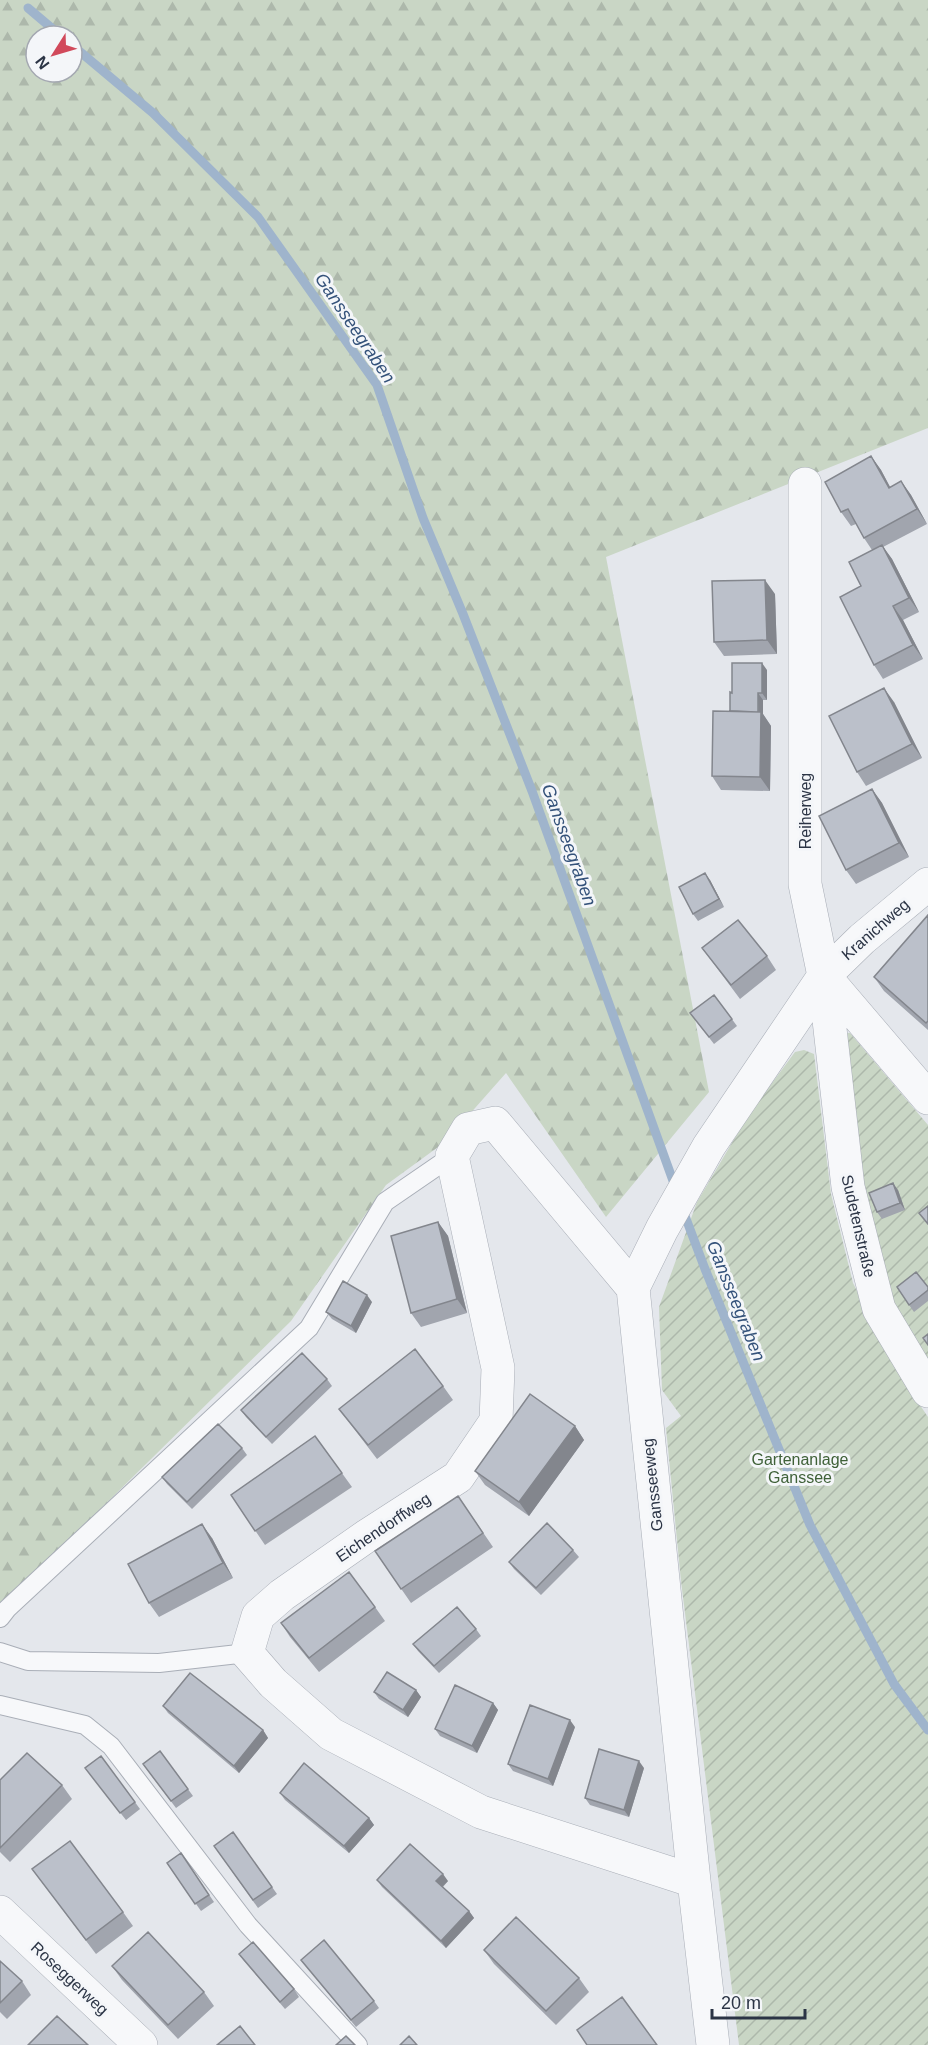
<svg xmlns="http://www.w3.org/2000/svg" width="928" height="2045" viewBox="0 0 928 2045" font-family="Helvetica,sans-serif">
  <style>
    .forest { fill: url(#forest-firs); fill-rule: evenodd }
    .garden { fill: url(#garden-furrows) }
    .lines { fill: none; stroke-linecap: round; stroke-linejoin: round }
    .stream { stroke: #9fb4cc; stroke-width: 9 }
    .service-casing { stroke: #a9aeb7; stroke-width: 20 }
    .minor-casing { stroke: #a9aeb7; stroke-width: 34 }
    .service { stroke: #f7f8fa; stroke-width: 18 }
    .minor { stroke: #f7f8fa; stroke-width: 33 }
    .wall { fill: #a1a5ae }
    .shaded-wall { fill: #83868d }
    .building { fill: #bbc0ca; stroke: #83868d; stroke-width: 1.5 }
    .labels { text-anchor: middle; stroke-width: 6; stroke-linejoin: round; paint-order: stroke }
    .street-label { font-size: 16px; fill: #2b3445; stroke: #f4f6f9 }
    .park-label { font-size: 16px; fill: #3f6138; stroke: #f4f6f9 }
    .water-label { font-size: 18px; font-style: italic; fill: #34527a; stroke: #f4f6f9 }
  </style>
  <defs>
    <pattern id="forest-firs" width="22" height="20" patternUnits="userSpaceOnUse" patternTransform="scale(1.5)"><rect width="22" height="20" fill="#c9d6c5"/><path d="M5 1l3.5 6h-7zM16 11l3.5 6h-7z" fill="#adb8ab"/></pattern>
    <pattern id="garden-furrows" width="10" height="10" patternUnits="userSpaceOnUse" patternTransform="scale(1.5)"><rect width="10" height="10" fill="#c9d6c5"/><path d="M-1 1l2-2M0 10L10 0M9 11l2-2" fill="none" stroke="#adb8ab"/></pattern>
  </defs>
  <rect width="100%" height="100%" fill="#e4e7ec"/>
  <path class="forest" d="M0,0H928V428L606,557L709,1092L606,1217L506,1073L445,1142L386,1185L291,1321L0,1608ZM36,36H72V72H36Z"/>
  <path class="garden" d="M841,1033H850L928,1125V1364L892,1298L868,1227Z
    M804,1050L814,1054L831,1194L853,1283L899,1374L928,1417V2045H739L681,1581L666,1428L681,1416L662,1390L659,1307L697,1202L749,1114L795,1052Z"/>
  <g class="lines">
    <path class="stream" d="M28,8L61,36
      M72,45L153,113L258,217L377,385L423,518L463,614L532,791L676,1189
      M682,1208L705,1269L810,1525L894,1684L928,1730"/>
    <defs>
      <path id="service" d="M0,1618L7,1609L309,1328L385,1202L452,1156
        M0,1652L28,1661L159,1663L247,1653
        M0,1705L85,1725L111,1746L248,1925L358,2045"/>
      <path id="minor" d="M805,484V884L824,976L928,1098
        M824,976L848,1187L879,1309L928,1391
        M633,1288L495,1123L468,1129L452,1156L498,1368L496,1421L458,1477L368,1535L282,1595L258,1616L247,1653L273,1683L331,1734L481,1812L694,1881
        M0,1912L141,2045
        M713,2045L694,1881L633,1288L662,1229L709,1146L824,976L862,939L928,884"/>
    </defs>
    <use href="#service" class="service-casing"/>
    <use href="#minor" class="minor-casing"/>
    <use href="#service" class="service"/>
    <use href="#minor" class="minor"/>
  </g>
  <path class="wall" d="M871,456L881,470L890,487L901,481L911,495L927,524L883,547L892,559L919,612L903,620L923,659L883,679L874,665L861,586L872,550L864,538L856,524L851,526L841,512Z
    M775,594L777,654L724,656L714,642Z
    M767,670V700H763V714L771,726L770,791L721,790L712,776L730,711L732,693Z
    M894,702L922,758L866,786L857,772Z
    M872,789L882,803L909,857L856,884L846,870Z
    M710,880L724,907L698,921L693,914Z
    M928,915V1030L884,991L874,977Z
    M702,948L767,956L776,970L740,999Z
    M714,995L737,1026L714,1044L690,1013Z
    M898,1190L905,1210L882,1219L877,1212Z
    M438,1222L448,1236L467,1313L421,1327L411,1313Z
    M928,1287V1301L914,1312L897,1288Z
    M372,1302L356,1333L332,1319L326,1312Z
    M327,1379L332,1386L272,1444L246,1417L241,1410Z
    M443,1386L453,1400L377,1459L339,1409Z
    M575,1426L584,1440L529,1516L485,1485L475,1471Z
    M315,1436L352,1487L265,1545L231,1495Z
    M242,1448L247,1455L192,1509L167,1484L162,1477Z
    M458,1496L493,1547L411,1603L375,1551Z
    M212,1538L233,1578L159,1617L149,1603Z
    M573,1550L579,1557L541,1595L514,1569L509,1562Z
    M375,1607L385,1621L319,1672L290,1637L281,1623Z
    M476,1629L481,1636L439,1673L418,1651L413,1644Z
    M416,1690L421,1697L408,1717L379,1699L374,1692Z
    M493,1703L498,1710L477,1753L440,1736L435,1729Z
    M163,1706L263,1730L268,1738L239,1773L168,1713Z
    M575,1727L553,1786L513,1771L508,1764Z
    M160,1751L193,1796L176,1808L143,1764Z
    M101,1756L140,1809L126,1820L85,1768Z
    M644,1768L629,1817L590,1805L585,1798Z
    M0,1780L62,1785L72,1799L10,1862L0,1852Z
    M280,1793L369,1818L374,1825L349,1853L285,1800Z
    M233,1832L277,1894L258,1908L214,1846Z
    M181,1853L214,1902L201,1911L167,1863Z
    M32,1869L123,1912L133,1926L96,1954Z
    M377,1880L448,1881L443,1887L469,1911L474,1918L446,1948L382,1887Z
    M484,1950L579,1978L589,1992L556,2025L494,1964Z
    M239,1954L294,1989L299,1997L285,2009L244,1961Z
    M301,1960L374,2001L379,2008L356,2027Z
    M0,1961L22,1981L31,1995L7,2019L0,2012Z
    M112,1966L204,1992L214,2006L178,2039L122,1980Z"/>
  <path class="shaded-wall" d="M871,456L881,470L898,502L889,488Z
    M901,481L911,495L927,524L917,509Z
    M882,545L892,559L919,612L909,598Z
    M765,580L775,594L777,654L767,640Z
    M893,606L903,620L923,659L913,645Z
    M762,663L767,670V700L762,693Z
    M884,688L894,702L922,758L912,744Z
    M758,693L763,700V714L771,726L770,791L760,777Z
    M872,789L882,803L909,857L899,843Z
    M705,873L710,880L724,907L719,899Z
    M893,1183L898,1190L905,1210L900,1203Z
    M438,1222L448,1236L467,1313L457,1299Z
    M367,1295L372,1302L356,1333L351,1326Z
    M575,1426L584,1440L529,1516L519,1502Z
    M202,1524L212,1538L233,1578L223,1563Z
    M416,1690L421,1697L408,1717L403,1710Z
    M493,1703L498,1710L477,1753L472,1746Z
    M570,1720L575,1727L553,1786L548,1779Z
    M263,1730L268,1738L239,1773L234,1766Z
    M639,1761L644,1768L629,1817L624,1810Z
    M369,1818L374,1825L349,1853L344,1846Z
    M443,1874L448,1881L441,1888L436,1881Z
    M469,1911L474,1918L446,1948L441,1941Z"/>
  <path class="building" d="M871,456L889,488L901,481L917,509L864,538L848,509L841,512L825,482Z
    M882,545L909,598L893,606L913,645L874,665L840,597L861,586L849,562Z
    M765,580L767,640L714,642L712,581Z
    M732,663H762V693H758V712L730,711V692L732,693Z
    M884,688L912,744L857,772L829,716Z
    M713,711L761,712L760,777L712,776Z
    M872,789L899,843L846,870L819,816Z
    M705,873L719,899L693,914L679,887Z
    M928,915V1021L926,1023L874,977Z
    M738,920L767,956L731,985L702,948Z
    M714,995L732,1019L709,1037L690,1013Z
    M893,1183L900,1203L877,1212L869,1193Z
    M928,1206V1224L919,1213Z
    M438,1222L457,1299L411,1313L391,1236Z
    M916,1272L928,1287V1290L909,1305L897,1287Z
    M343,1281L367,1295L351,1326L326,1312Z
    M928,1334V1345L923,1338Z
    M415,1349L443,1386L368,1445L339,1409Z
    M302,1353L327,1379L266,1437L241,1410Z
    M530,1394L575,1426L519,1502L475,1471Z
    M218,1424L242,1448L187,1502L162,1477Z
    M315,1436L342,1473L255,1531L231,1495Z
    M458,1496L483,1533L401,1589L375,1551Z
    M547,1523L573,1550L536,1588L509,1562Z
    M202,1524L223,1563L149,1603L128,1564Z
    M349,1572L375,1607L309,1658L281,1623Z
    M457,1607L476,1629L434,1666L413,1644Z
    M387,1672L416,1690L403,1710L374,1692Z
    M190,1673L263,1730L234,1766L163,1706Z
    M455,1685L493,1703L472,1746L435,1729Z
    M530,1705L570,1720L548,1779L508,1764Z
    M599,1749L639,1761L624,1810L585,1798Z
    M160,1751L188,1789L171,1801L143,1764Z
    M27,1753L62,1785L0,1848V1780Z
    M101,1756L135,1802L120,1813L85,1768Z
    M304,1763L369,1818L344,1846L280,1793Z
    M233,1832L272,1887L253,1900L214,1846Z
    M70,1841L123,1912L86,1940L32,1869Z
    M410,1844L443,1874L436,1881L469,1911L441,1941L377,1880Z
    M181,1853L209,1895L195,1904L167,1863Z
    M516,1917L579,1978L546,2011L484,1950Z
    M148,1932L204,1992L168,2025L112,1966Z
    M324,1940L374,2001L351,2020L301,1960Z
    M253,1942L294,1989L280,2002L239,1954Z
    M0,1961L22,1981L0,2003Z
    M622,1997L657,2045H587L577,2030Z
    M57,2016L88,2045H28Z
    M240,2026L255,2045H217Z
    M346,2036L355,2045H336Z
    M409,2036L417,2045H400Z"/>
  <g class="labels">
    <g class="street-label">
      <text transform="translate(805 811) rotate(-90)" y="6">Reiherweg</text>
      <text transform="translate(875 929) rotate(-41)" y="6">Kranichweg</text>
      <text transform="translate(859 1226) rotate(77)" y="6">Sudetenstraße</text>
      <text transform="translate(652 1485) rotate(-96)" y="6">Gansseeweg</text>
      <text transform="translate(383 1527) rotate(-34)" y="6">Eichendorffweg</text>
      <text transform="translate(70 1978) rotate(43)" y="6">Roseggerweg</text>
    </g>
    <g class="park-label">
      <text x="800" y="1465">Gartenanlage<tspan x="800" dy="18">Ganssee</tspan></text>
    </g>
    <g class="water-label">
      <text transform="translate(355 328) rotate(56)" y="6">Gansseegraben</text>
      <text transform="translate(569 845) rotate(70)" y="6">Gansseegraben</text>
      <text transform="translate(736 1301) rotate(68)" y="6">Gansseegraben</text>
    </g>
  </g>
  <g transform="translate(54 54) rotate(233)"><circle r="28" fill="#f4f6f9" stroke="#a4a8b1" stroke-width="1.5"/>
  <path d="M0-4.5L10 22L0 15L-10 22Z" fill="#d1495b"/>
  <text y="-9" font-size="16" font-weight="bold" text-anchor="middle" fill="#2b3445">N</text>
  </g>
  <path d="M712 2009v9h93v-9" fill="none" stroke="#2b3445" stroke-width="3"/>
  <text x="721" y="2009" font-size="18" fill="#2b3445" stroke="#f4f6f9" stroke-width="4.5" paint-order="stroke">20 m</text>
</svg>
